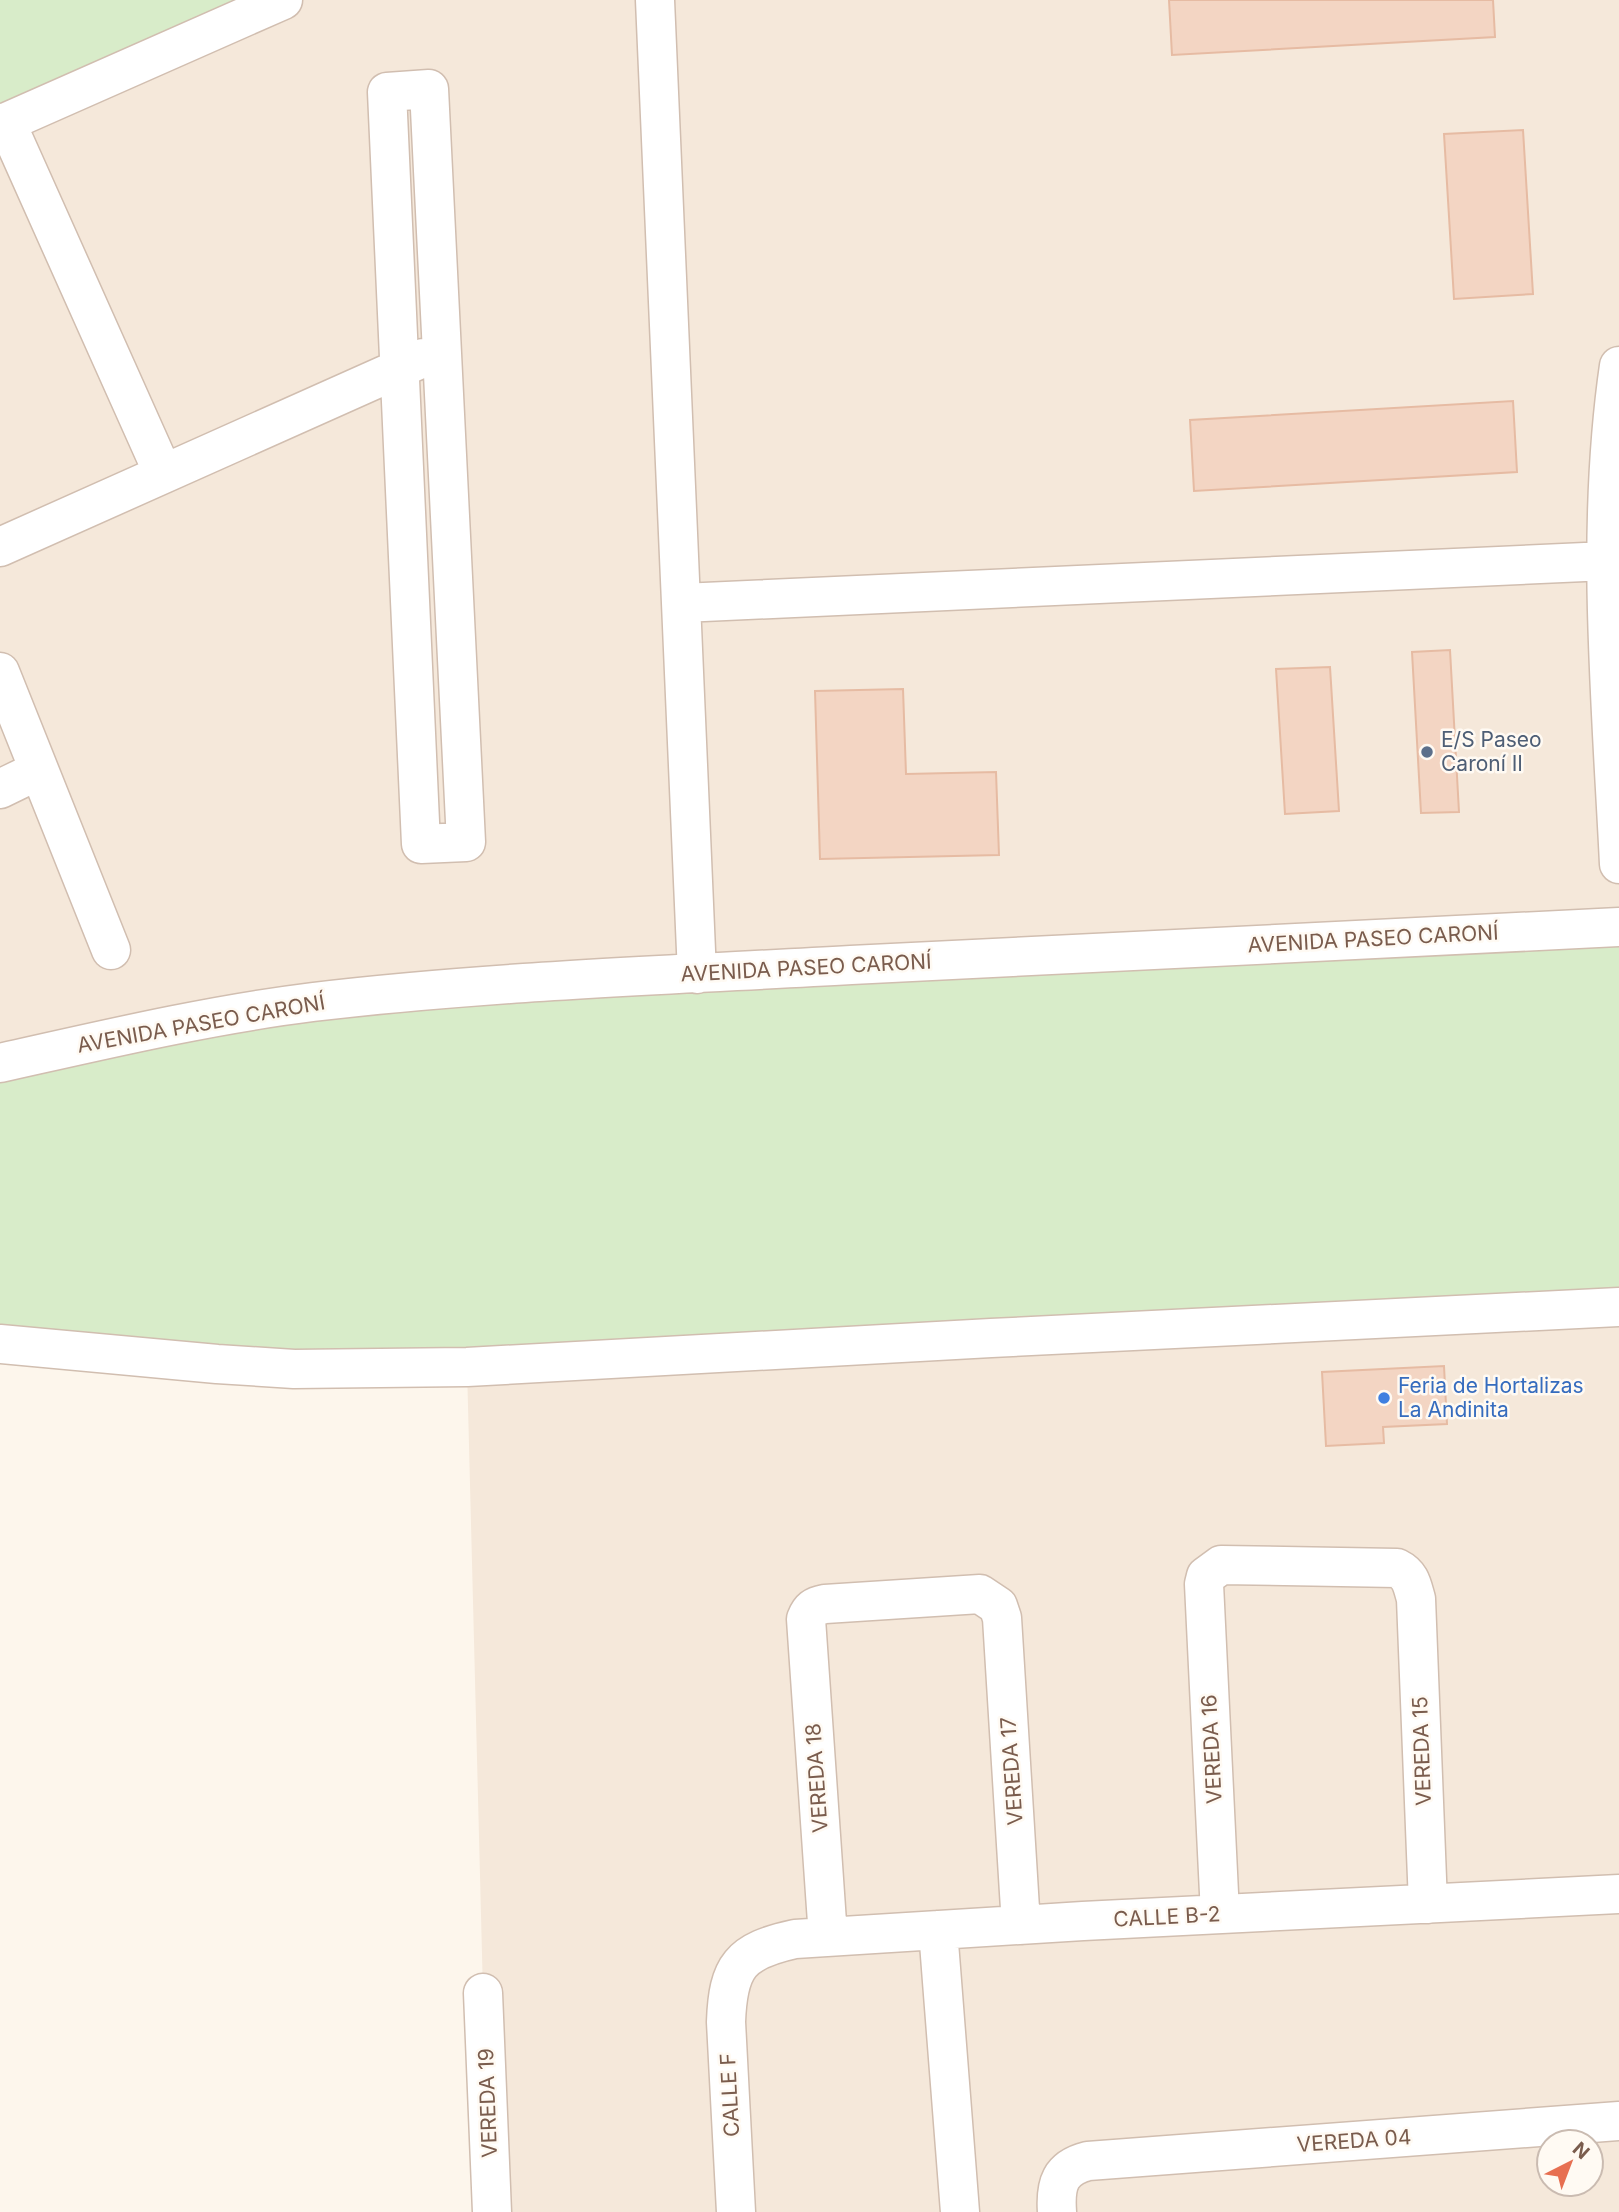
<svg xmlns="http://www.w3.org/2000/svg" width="1619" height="2212" viewBox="0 0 1619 2212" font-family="Inter,sans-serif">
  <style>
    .residential { fill: #f5e8da; fill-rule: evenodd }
    .green { fill: #d8ecc9 }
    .building { fill: #f3d5c3; stroke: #e6bba3; stroke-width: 2 }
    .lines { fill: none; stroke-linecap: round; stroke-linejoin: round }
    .minor-casing { stroke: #d1beb0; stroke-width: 41 }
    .minor { stroke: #fff; stroke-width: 38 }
    .service-dot { fill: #5c6f8a; stroke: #fffaf3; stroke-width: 2.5 }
    .shop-dot { fill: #3f7fe0; stroke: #fffaf3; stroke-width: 2.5 }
    .labels { text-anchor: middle; stroke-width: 5; stroke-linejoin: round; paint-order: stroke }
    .service-label { font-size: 21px; fill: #4e5e75; stroke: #fffaf3; text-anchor: start }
    .street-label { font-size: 21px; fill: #7a5c4d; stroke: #fffaf3 }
    .shop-label { font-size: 21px; fill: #366cbe; stroke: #fffaf3; text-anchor: start }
  </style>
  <rect width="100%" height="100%" fill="#fdf6ec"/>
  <path class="residential" d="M0,0H1619V927L0,1063Z
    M1619,1307V2212H492L483,1993L467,1367ZM1549,2142H1591V2184H1549Z"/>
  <path class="green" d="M0,0H283L0,125Z
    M1619,927V1307L634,1359L0,1344V1063L239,1013Z"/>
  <path class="building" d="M1169,0H1493L1495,37L1172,55Z
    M1523,130L1533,294L1454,299L1444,134Z
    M1513,401L1517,472L1194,491L1190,420Z
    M1450,650L1459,812L1421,813L1412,652Z
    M1330,667L1339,811L1285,814L1276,669Z
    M903,689L906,774L996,772L999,855L820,859L815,691Z
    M1444,1366L1447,1424L1383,1427L1384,1443L1326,1446L1322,1372Z"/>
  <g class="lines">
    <defs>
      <path id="minor" d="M655,0L697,974
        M429,89L466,842L421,844L387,92Z
        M6,122L163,473
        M0,125L283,0
        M1619,366C1595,531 1611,699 1619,864
        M0,547L423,358
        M682,603L1607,561
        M0,672L111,950
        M0,789L39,770
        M0,1063C103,1040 208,1015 313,1002C491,981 672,975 851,965C1107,951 1363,939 1619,927
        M0,1344L217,1364L294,1369L467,1367L991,1338L1619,1307
        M1220,1914L1204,1584L1206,1576L1221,1565L1397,1568C1411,1575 1412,1585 1416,1599L1428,1904
        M938,1930L960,2212
        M828,1937L806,1619C810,1609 814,1606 825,1604L980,1594L998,1606L1002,1618L1021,1925
        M483,1993L492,2212
        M736,2212L726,2022C728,1966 740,1951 795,1939L1083,1921L1619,1894
        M1057,2212C1055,2184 1060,2168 1088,2161L1619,2121"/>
    </defs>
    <use href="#minor" class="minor-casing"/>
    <use href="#minor" class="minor"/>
  </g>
  <circle class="service-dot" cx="1427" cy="752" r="7"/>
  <circle class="shop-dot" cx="1384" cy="1398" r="7"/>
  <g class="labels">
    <g class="service-label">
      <text x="1441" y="747">E/S Paseo<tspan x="1441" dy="24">Caroní II</tspan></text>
    </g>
    <g class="street-label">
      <text transform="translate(1373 939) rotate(-3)" y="7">AVENIDA PASEO CARONÍ</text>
      <text transform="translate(806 968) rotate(-3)" y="7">AVENIDA PASEO CARONÍ</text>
      <text transform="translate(201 1024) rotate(-10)" y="7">AVENIDA PASEO CARONÍ</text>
      <text transform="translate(1212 1749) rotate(-93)" y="7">VEREDA 16</text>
      <text transform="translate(1422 1751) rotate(-92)" y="7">VEREDA 15</text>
      <text transform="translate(1012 1771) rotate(-94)" y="7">VEREDA 17</text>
      <text transform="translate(817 1778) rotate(-94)" y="7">VEREDA 18</text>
      <text transform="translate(1167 1917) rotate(-3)" y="7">CALLE B-2</text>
      <text transform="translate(730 2095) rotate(-93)" y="7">CALLE F</text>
      <text transform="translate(488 2103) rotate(-92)" y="7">VEREDA 19</text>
      <text transform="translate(1354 2141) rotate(-4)" y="7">VEREDA 04</text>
    </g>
    <g class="shop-label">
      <text x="1398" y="1393">Feria de Hortalizas<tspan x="1398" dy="24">La Andinita</tspan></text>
    </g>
  </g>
  <g transform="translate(1570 2163) rotate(42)"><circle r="33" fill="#fffaf3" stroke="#cabbb1" stroke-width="2"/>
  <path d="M0-5L12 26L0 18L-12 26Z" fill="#e76f51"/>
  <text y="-10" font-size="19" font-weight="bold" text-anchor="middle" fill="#7a5c4d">N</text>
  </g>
</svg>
